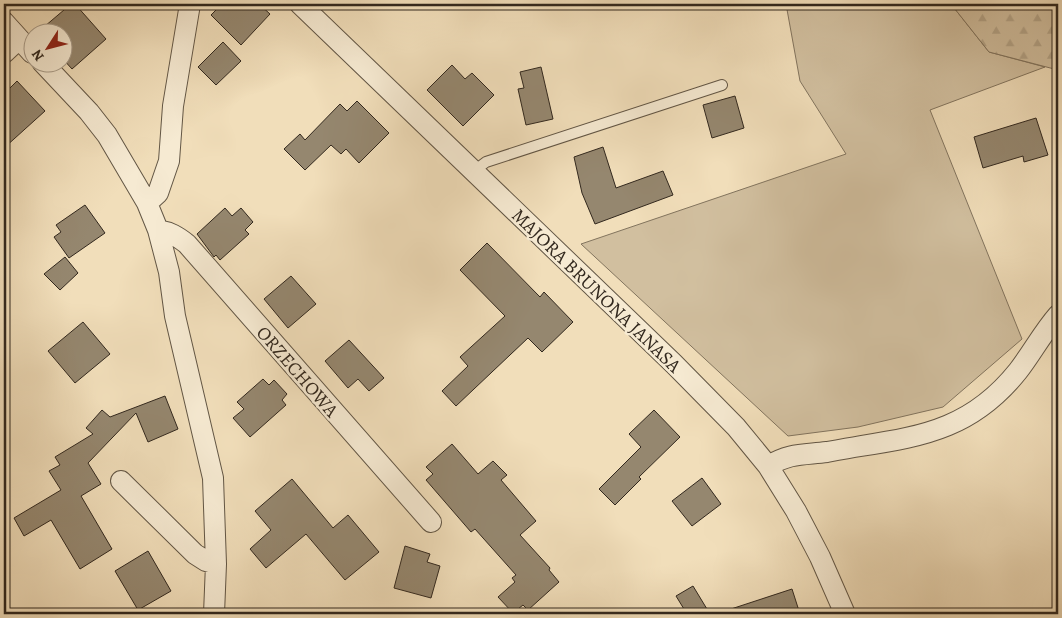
<svg xmlns="http://www.w3.org/2000/svg" width="1062" height="618" viewBox="0 0 1062 618" font-family="Alegreya,serif">
  <style>
    .grass { fill: #d1bf9f; stroke: #82745e }
    .forest { fill: url(#forest-firs); stroke: #82745e }
    .building { fill: #95876f; stroke: #32281e }
    .lines { fill: none; stroke-linecap: round; stroke-linejoin: round }
    .service-casing { stroke: #625645; stroke-width: 12 }
    .minor-casing { stroke: #625645; stroke-width: 22 }
    .service { stroke: #f6ead2; stroke-width: 10 }
    .minor { stroke: #f6ead2; stroke-width: 20 }
    .labels { text-anchor: middle; stroke-width: 5; stroke-linejoin: round; paint-order: stroke }
    .street-label { font-size: 19px; fill: #32281e; stroke: #f6ead2 }
  </style>
  <defs>
    <pattern id="forest-firs" width="22" height="20" patternUnits="userSpaceOnUse" patternTransform="scale(1.25)"><rect width="22" height="20" fill="#d1bf9f"/><path d="M5 1l3.5 6h-7zM16 11l3.5 6h-7z" fill="#b4a488"/></pattern>
  </defs>
  <rect width="100%" height="100%" fill="#f1deba"/>
  <filter id="stains"><feTurbulence type="fractalNoise" baseFrequency=".004" numOctaves="4"/><feColorMatrix values="0 0 0 0 .2 0 0 0 0 .09 0 0 0 0 .02 0 0 0 .5 -.17"/></filter>
  <radialGradient id="worn" r=".72"><stop offset=".6" stop-color="#630" stop-opacity="0"/><stop offset="1" stop-color="#630" stop-opacity=".3"/></radialGradient>
  <path class="grass" d="M786,4H951L989,52L1045,67L930,110L1022,339L943,407L858,427L788,436L581,244L846,154L800,81Z"/>
  <path class="forest" d="M951,4H1058V70L989,52Z"/>
  <path class="building" d="M71,4H75L106,39L72,69L62,58V32H38Z
    M222,4H259L270,14L241,45L211,15Z
    M223,42L241,61L216,85L198,67Z
    M452,65L465,79L472,73L494,95L463,126L427,90Z
    M541,67L553,119L526,125L518,89L524,88L520,72Z
    M17,81L45,111L4,148V94Z
    M735,96L744,128L712,138L703,105Z
    M357,101L389,133L359,163L346,149L341,154L331,145L305,170L284,149L300,134L305,140L340,104L347,111Z
    M1036,118L1048,155L1024,162L1023,156L983,168L974,137Z
    M603,147L616,188L663,171L673,195L595,224L582,193L574,157Z
    M85,205L105,233L69,258L54,237L61,232L56,225Z
    M225,208L232,216L241,208L253,222L245,230L249,234L220,260L216,255L214,257L197,234Z
    M487,243L540,297L544,292L573,322L542,352L528,338L456,406L442,391L468,366L460,357L505,316L460,270Z
    M65,257L78,273L60,290L44,274Z
    M291,276L316,304L288,328L264,299Z
    M83,322L110,354L75,383L48,351Z
    M349,340L384,378L369,391L358,379L348,388L325,361Z
    M263,379L269,385L274,380L287,394L282,400L286,405L250,437L233,418L244,409L237,402Z
    M165,396L178,429L148,442L136,413L88,463L101,484L81,496L112,549L80,569L51,520L24,536L14,518L61,490L49,471L60,465L55,457L93,434L86,428L102,410L110,417Z
    M654,410L680,437L639,477L641,479L615,505L599,489L641,447L629,434Z
    M452,444L478,474L493,461L507,475L501,480L536,521L520,535L550,568L549,570L559,582L528,610L523,605L513,613L498,597L515,582L512,578L516,575L475,529L471,532L426,480L433,474L426,467Z
    M702,478L721,504L692,526L672,501Z
    M292,479L333,528L348,515L379,552L345,580L306,534L266,568L250,549L271,530L255,511Z
    M405,546L430,554L427,562L440,566L431,598L394,588Z
    M148,551L171,591L138,610L115,571Z
    M693,586L710,614H687L676,596Z
    M792,589L800,614H728V610Z"/>
  <g class="lines">
    <defs>
      <path id="service" d="M474,171L486,162L722,85"/>
      <path id="minor" d="M300,4L674,364L736,427L768,466L796,511L820,557L845,614
        M4,22L32,53
        M4,53L19,39
        M42,62L89,112L107,135L147,203L158,230L169,272L175,316L213,478L216,564L214,614
        M147,203L158,193L169,161L173,106L190,4
        M158,230C170,232 177,236 187,244L431,522
        M768,466C790,453 802,455 827,452C838,450 849,448 861,446C927,436 974,426 1018,371C1032,353 1043,332 1058,315
        M121,481L195,554L206,561L216,564"/>
    </defs>
    <use href="#service" class="service-casing"/>
    <use href="#minor" class="minor-casing"/>
    <use href="#service" class="service"/>
    <use href="#minor" class="minor"/>
  </g>
  <g class="labels">
    <g class="street-label">
      <text transform="translate(597 290) rotate(44)" y="7">MAJORA BRUNONA JANASA</text>
      <text transform="translate(298 371) rotate(49)" y="7">ORZECHOWA</text>
    </g>
  </g>
  <rect width="1062" height="618" fill="none" stroke="#f1deba" stroke-width="20"/>
  <rect x="5" y="5" width="1052" height="608" fill="none" stroke="#32281e" stroke-width="2.5"/>
  <rect x="10" y="10" width="1042" height="598" fill="none" stroke="#32281e"/>
  <g transform="translate(48 48) rotate(234)"><circle r="24" fill="#f6ead2" stroke="#a89c8a"/>
  <path d="M0-4L9 19L0 12L-9 19Z" fill="#8f2418"/>
  <text y="-8" font-size="14" font-weight="bold" text-anchor="middle" fill="#32281e">N</text>
  </g>
  <rect width="100%" height="100%" filter="url(#stains)"/>
  <rect width="100%" height="100%" fill="url(#worn)"/>
</svg>
